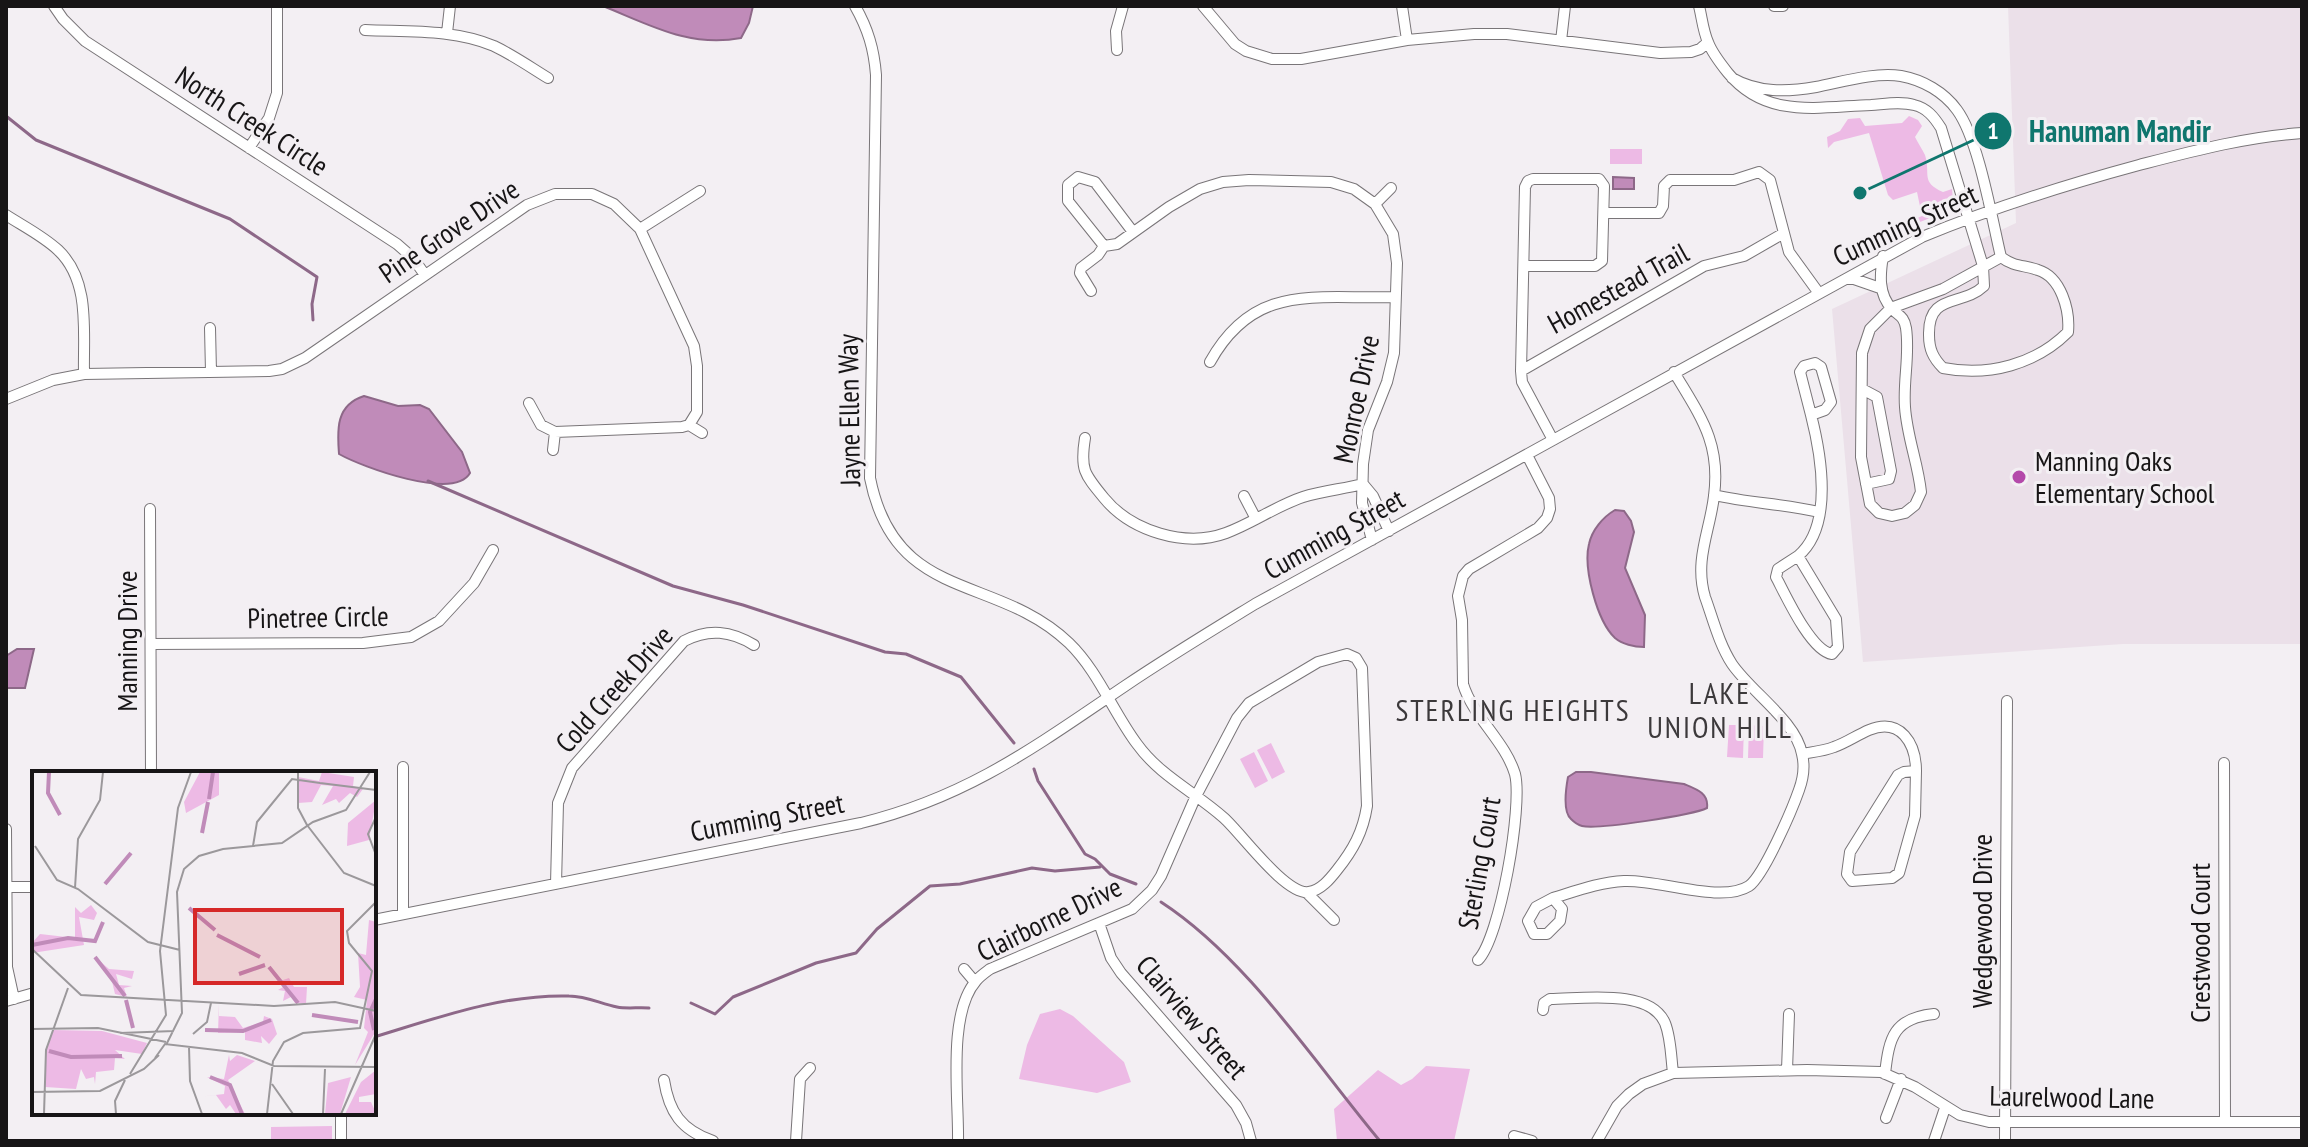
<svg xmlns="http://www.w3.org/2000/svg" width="2308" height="1147" viewBox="0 0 2308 1147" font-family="'PT Sans Narrow',sans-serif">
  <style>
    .built { fill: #ebe0e9 }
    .green { fill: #edbae5 }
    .water { fill: #c08bb9; stroke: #8d6888; stroke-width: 2 }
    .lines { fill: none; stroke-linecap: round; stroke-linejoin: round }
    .stream { stroke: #8d6888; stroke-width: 3 }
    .minor-casing { stroke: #797578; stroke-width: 12 }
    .minor { stroke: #fff; stroke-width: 10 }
    .poi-dot { fill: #b449aa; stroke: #f3eff3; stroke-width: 3 }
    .labels { text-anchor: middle; stroke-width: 6; stroke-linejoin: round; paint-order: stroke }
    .street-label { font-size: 28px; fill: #171516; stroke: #f3eff3 }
    .poi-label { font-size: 28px; fill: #171516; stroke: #f3eff3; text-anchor: start }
    .neighbourhood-label { font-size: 30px; letter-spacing: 2px; fill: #3c393b; stroke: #f3eff3 }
    .inset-river { fill: none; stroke: #c08bb9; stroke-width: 4 }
    .inset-road { fill: none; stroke: #9b989b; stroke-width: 2 }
    .view { fill: #d62828; fill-opacity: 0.15; stroke: #d62828; stroke-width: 4 }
    .inset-edge { fill: none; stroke: #171516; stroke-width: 4 }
    .leader { fill: none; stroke: #0f766e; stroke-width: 3 }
    .callout-dot { fill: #0f766e; stroke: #f3eff3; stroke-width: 3 }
    .mark-label { font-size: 24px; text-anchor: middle; font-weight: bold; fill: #fff }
    .callout-label { font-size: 30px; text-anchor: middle; font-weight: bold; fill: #0f766e; stroke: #f3eff3; stroke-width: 6; stroke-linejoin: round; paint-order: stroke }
  </style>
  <rect width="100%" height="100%" fill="#f3eff3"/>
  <path class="built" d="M2008,6H2302V644H2123L1863,662L1832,309L2016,223Z"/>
  <path class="green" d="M1909,116L1918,120L1922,126L1915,137C1918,143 1922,149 1925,155C1931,174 1920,182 1943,192L1952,189L1953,201H1947L1938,208L1940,214L1900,230L1899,226L1922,216L1917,192L1893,200L1888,195L1869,133L1834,142L1828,148L1827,137L1840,131L1848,119L1860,118L1865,126L1902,123Z
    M1610,149H1642V164H1610Z
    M1729,725H1744L1743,758L1727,757Z
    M1749,725L1764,726L1763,758H1748Z
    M1271,743L1285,772L1272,779L1257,750Z
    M1254,752L1268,781L1255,788L1240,759Z
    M1060,1009L1073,1016L1124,1062L1131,1082L1097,1093L1019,1079L1027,1045L1040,1014Z
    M1426,1066L1470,1069L1454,1141H1337L1334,1109L1378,1070L1401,1085L1412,1079Z
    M332,1126V1141H271V1127Z"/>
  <path class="water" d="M603,6H753L749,23L741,38C690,48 650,25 603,6Z
    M1613,177L1634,178V189H1613Z
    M364,396L398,406L420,405L429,409L462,452L470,473C454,501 362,467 339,454C337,429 336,405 364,396Z
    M1615,510L1624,511L1631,521L1634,532L1625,568L1645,615L1644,647C1634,647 1622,644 1615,638C1597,621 1583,568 1589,544C1592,530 1603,517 1615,510Z
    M17,649H34L25,688H6V656Z
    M1576,772H1591L1684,784C1696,789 1709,793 1707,808C1693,815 1597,830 1582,826C1578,825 1574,822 1571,819C1562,811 1566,788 1568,777Z"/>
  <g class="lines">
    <path class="stream" d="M6,116L36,140L230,219L317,277L312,304L313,320
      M428,481L673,586L743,605L885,652L906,654L961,677L1014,743
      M1034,769L1038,781L1085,854L1095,859L1110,874L1136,884
      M1161,902C1247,958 1314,1062 1380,1141
      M691,1003L715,1014L733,997L816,963L856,953L877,929L930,886L960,884L1032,868L1055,871L1100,867
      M374,1037C437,1018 502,994 569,996C587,996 601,1004 617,1007C627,1009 639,1007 649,1008"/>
    <defs>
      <path id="minor" d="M54,6L63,19L85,41L397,244L413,258L425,275
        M855,6C868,29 874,49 876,75L870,478C895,604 996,573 1069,643C1098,671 1113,712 1137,744C1160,776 1195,792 1224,818C1241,833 1286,896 1309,892C1321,890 1330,879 1337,870C1353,850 1363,832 1367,806L1362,668L1356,658L1347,654L1318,662L1249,703L1237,718L1195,798L1161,876L1152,890L1132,909L990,969C986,972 980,976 976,981C947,1014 959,1099 958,1141
        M1203,6L1235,44L1246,51L1272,59H1301L1407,40L1474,34H1507L1660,53L1691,52L1700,49L1708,42
        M1402,6L1407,40
        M1699,6C1702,18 1703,31 1708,42C1712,53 1720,63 1728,73C1766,119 1817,107 1871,105C1885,104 1901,101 1914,105C1927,108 1934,117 1941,128L1983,266L1984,286C1962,307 1928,292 1929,335C1929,349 1933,358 1943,368C1989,377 2036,364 2068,332C2070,310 2061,277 2038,270C2024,265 2014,267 2001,257C1992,220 1979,140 1957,110C1944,92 1923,80 1901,76C1874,72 1842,82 1816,87C1787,92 1758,93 1732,78
        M1774,6H1783
        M365,30C408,32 454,29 494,46C513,55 530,67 548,78
        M447,33L450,6
        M1561,41L1565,6
        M1117,50L1116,31L1123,6
        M249,148L269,118L277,93V6
        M1375,204L1391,188
        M1604,213H1659L1663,206L1664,186L1670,180H1734L1759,172L1770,180L1789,252L1818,292
        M6,215C23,226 43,236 58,250C91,281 83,332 84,374
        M640,229L700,191
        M1104,246L1068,201V185L1078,177L1095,182L1133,232
        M1883,256C1880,274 1878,294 1892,309C1899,316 1904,316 1906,328C1910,355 1903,380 1905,407C1907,437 1918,463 1921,492L1915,505L1905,513L1892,516L1879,513L1870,504L1861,457L1862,353L1870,329L1891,308L1943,289L2001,257
        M1524,266H1595L1602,261L1604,186L1599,179H1533L1528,181L1525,187L1521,371L1522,382L1553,440
        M1846,279H1854L1880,288
        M1091,291L1080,273L1081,268L1098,255L1104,246L1117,244L1169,207L1200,189L1223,182L1249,180L1331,182L1354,189L1375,204L1393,234L1397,263L1394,353L1387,382L1368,430L1363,464L1362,503L1372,540
        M210,328L211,372
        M1210,362C1255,281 1317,300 1395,297
        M1815,363L1821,367L1831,402L1825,410L1811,415L1800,372L1804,366Z
        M1521,371L1704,266L1744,256L1784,233
        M1862,389L1877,397L1891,471L1889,479L1866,484
        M6,399L53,380L84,374L269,371L282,369L305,358L527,205L555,194H592L614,204L640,229L694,346L697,366V412L689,425L682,427L555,432L541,425L529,403
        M689,425L702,433
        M1085,438C1080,469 1084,474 1104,498C1131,531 1185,548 1226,533C1253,523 1276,506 1303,497C1322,491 1343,489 1363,484
        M553,450L555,432
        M1363,484L1373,496L1389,531
        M1714,495C1749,503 1784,504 1819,512
        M1244,496L1256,519
        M150,509L151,773
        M1798,556L1836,619L1838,647L1832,654C1811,651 1786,596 1776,577L1778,569Z
        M1798,556C1834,526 1821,454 1811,415
        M151,644L363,643L411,637L439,621L474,583L493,550
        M1802,754C1813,752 1824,751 1834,747C1846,743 1857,735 1869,730C1901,717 1916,744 1916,771
        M2224,763L2225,1122
        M403,767V914
        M1916,771L1915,816L1899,873L1892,878L1852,881L1847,874L1850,852L1898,775L1904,772Z
        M6,829L7,967L14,999
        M556,884L558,803L572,768L684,641C709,628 731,631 754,645
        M7,887H34
        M1307,893L1334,920
        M1553,898C1576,891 1600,882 1624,881C1658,879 1721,904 1749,886C1764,875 1792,810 1799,790C1803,779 1805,766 1802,754C1796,721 1751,692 1732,664C1719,644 1713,619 1705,597C1694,560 1710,531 1714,496C1721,442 1700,416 1674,372
        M1553,898L1562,909L1560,921L1547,934H1534L1528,921L1536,907Z
        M374,920L861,823C968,797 1036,746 1125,686C1168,657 1211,631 1255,604L1922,237C1992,208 2065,185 2139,165C2193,151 2245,137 2302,133
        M1099,923L1111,958L1121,973L1236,1105L1246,1123L1251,1141
        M1478,960C1500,938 1523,806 1515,774C1505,741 1473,717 1463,684L1462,620L1458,596L1463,576L1469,569L1538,528L1547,518L1550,509L1549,498L1527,455
        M964,969L975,982
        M6,1001L34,993
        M1543,1010L1544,1003L1550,999C1582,999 1650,988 1665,1023C1671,1038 1671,1057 1673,1073
        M1787,1070L1789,1014
        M1885,1074C1889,1037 1894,1018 1934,1014
        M664,1080C669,1112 681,1130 713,1141
        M1886,1118L1901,1079
        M1514,1136L1532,1141
        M341,1141V1113
        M796,1141L800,1079L810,1068
        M1597,1141L1617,1106L1629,1094L1643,1084L1673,1073L1807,1070L1881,1072L1915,1087L1960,1115L1989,1122H2302
        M1934,1141L1945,1108
        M2005,1141L2007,701"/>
    </defs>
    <use href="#minor" class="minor-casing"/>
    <use href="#minor" class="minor"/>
  </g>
  <circle class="poi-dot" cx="2019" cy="477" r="8"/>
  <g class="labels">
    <g class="street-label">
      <text transform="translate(252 121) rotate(33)" y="10">North Creek Circle</text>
      <text transform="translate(1905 225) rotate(-25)" y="10">Cumming Street</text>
      <text transform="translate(449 231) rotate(-34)" y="10">Pine Grove Drive</text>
      <text transform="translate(1618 288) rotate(-29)" y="10">Homestead Trail</text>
      <text transform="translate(1356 399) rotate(-78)" y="10">Monroe Drive</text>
      <text transform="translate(849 410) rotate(-91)" y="10">Jayne Ellen Way</text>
      <text transform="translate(1334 534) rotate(-29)" y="10">Cumming Street</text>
      <text transform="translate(318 617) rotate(-1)" y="10">Pinetree Circle</text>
      <text transform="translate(127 641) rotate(-90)" y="10">Manning Drive</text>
      <text transform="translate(614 689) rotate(-48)" y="10">Cold Creek Drive</text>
      <text transform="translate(767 817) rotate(-11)" y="10">Cumming Street</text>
      <text transform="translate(1479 863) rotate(-80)" y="10">Sterling Court</text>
      <text transform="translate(1049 919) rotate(-26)" y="10">Clairborne Drive</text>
      <text transform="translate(1982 921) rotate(-90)" y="10">Wedgewood Drive</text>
      <text transform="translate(2200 943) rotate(-90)" y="10">Crestwood Court</text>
      <text transform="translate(1192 1017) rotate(49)" y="10">Clairview Street</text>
      <text transform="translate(2072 1097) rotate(1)" y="10">Laurelwood Lane</text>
    </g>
    <g class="poi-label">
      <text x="2035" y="471">Manning Oaks<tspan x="2035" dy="32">Elementary School</tspan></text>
    </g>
    <g class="neighbourhood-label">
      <text x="1720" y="704">LAKE<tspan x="1720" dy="34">UNION HILL</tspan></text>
      <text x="1513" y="721">STERLING HEIGHTS</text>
    </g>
  </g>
  <g transform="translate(32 771)">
    <rect width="344" height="344" fill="#f3eff3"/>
    <path d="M168,1H187V24L154,42L152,31ZM290,1L322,6L321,15L331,18L325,26L318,22L307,32L304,28L290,34L301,15L289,14L280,31L266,32V6L287,10ZM344,29L337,69L315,75L316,52ZM59,134L65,142L62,149L47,146L52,174L0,182V172L8,163L43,167V136L49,142ZM337,149L344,151V260L323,294L336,261L332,257L335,229L322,226L328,216L326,182L334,184ZM63,186L77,198L102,200L100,208L84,203L87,214L100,215L92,217L95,226L83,223L79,206ZM257,207L262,216H275L274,233L263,232L259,226L251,230L253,220L246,219L251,216L248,210ZM187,233V245L203,246L211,257L231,251L232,245L240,248L245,263L237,273L229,265L230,272L213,269V261L186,262ZM21,259L70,260L115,272L110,283L83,279L93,288L83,287L82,299L64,301L63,313L62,306L54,308L49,298L44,318L13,316L14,280ZM197,284L198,290L205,284L223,290L196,309L213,343H204L198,334L194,338L184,324L166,326L192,323L193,315L175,306L192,308ZM344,299V323L327,326V331H339L344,342L313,343L329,311ZM319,306L308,343H293L296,312Z" fill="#edbae5"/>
    <path class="inset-river" d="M17,1L16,22L28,44M177,28L181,1M170,62L176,31M73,113L99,82M157,137L183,159M185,164L228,186M0,174L36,167L63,170L71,151M63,186L93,225M237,196L266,232M207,203L233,194M94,229L101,257M280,244L326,251M173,259L211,260L239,249M342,259L338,241L344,228M17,280L39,286L90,285M178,306L198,314L210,343"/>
    <path class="inset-road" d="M266,1V37L275,54M288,12L344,19M344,46L336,63L344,84M275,54L312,102L344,115M3,75L25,109L46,118L116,171L148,179M221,75L225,51L260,8L288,12M43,117L46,68L68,29L71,1M0,178L49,224L242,235L303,231L344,240M0,258L66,257L134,271M88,262L142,260M161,263L175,251L179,232M134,274L150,242L145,121L152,98L167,85L191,78L250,72L281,51L314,39L338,1M157,276L158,310L170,343M123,287L133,273L210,282L242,295L344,296M98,303L134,244L128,180L146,37L159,1M240,313L261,343M0,321L68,320L112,298L127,284M12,343L14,279L36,217M84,343L83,330L93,309M235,343L241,290L252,271L271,262L328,257L340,200L317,172L315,160L344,131M291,343L293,298M309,343L344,263"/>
    <path class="view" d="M163,139H310V212H163Z"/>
    <rect width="344" height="344" class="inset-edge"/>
  </g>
  <path class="leader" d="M1860 193L1993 131"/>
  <g class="callout-dot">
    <circle cx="1860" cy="193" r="8"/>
    <circle cx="1993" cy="131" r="20"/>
  </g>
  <g class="mark-label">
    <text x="1993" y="139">1</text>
  </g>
  <g class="callout-label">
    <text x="2120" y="142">Hanuman Mandir</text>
  </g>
  <rect width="2308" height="1147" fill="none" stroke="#171516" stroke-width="16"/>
</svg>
